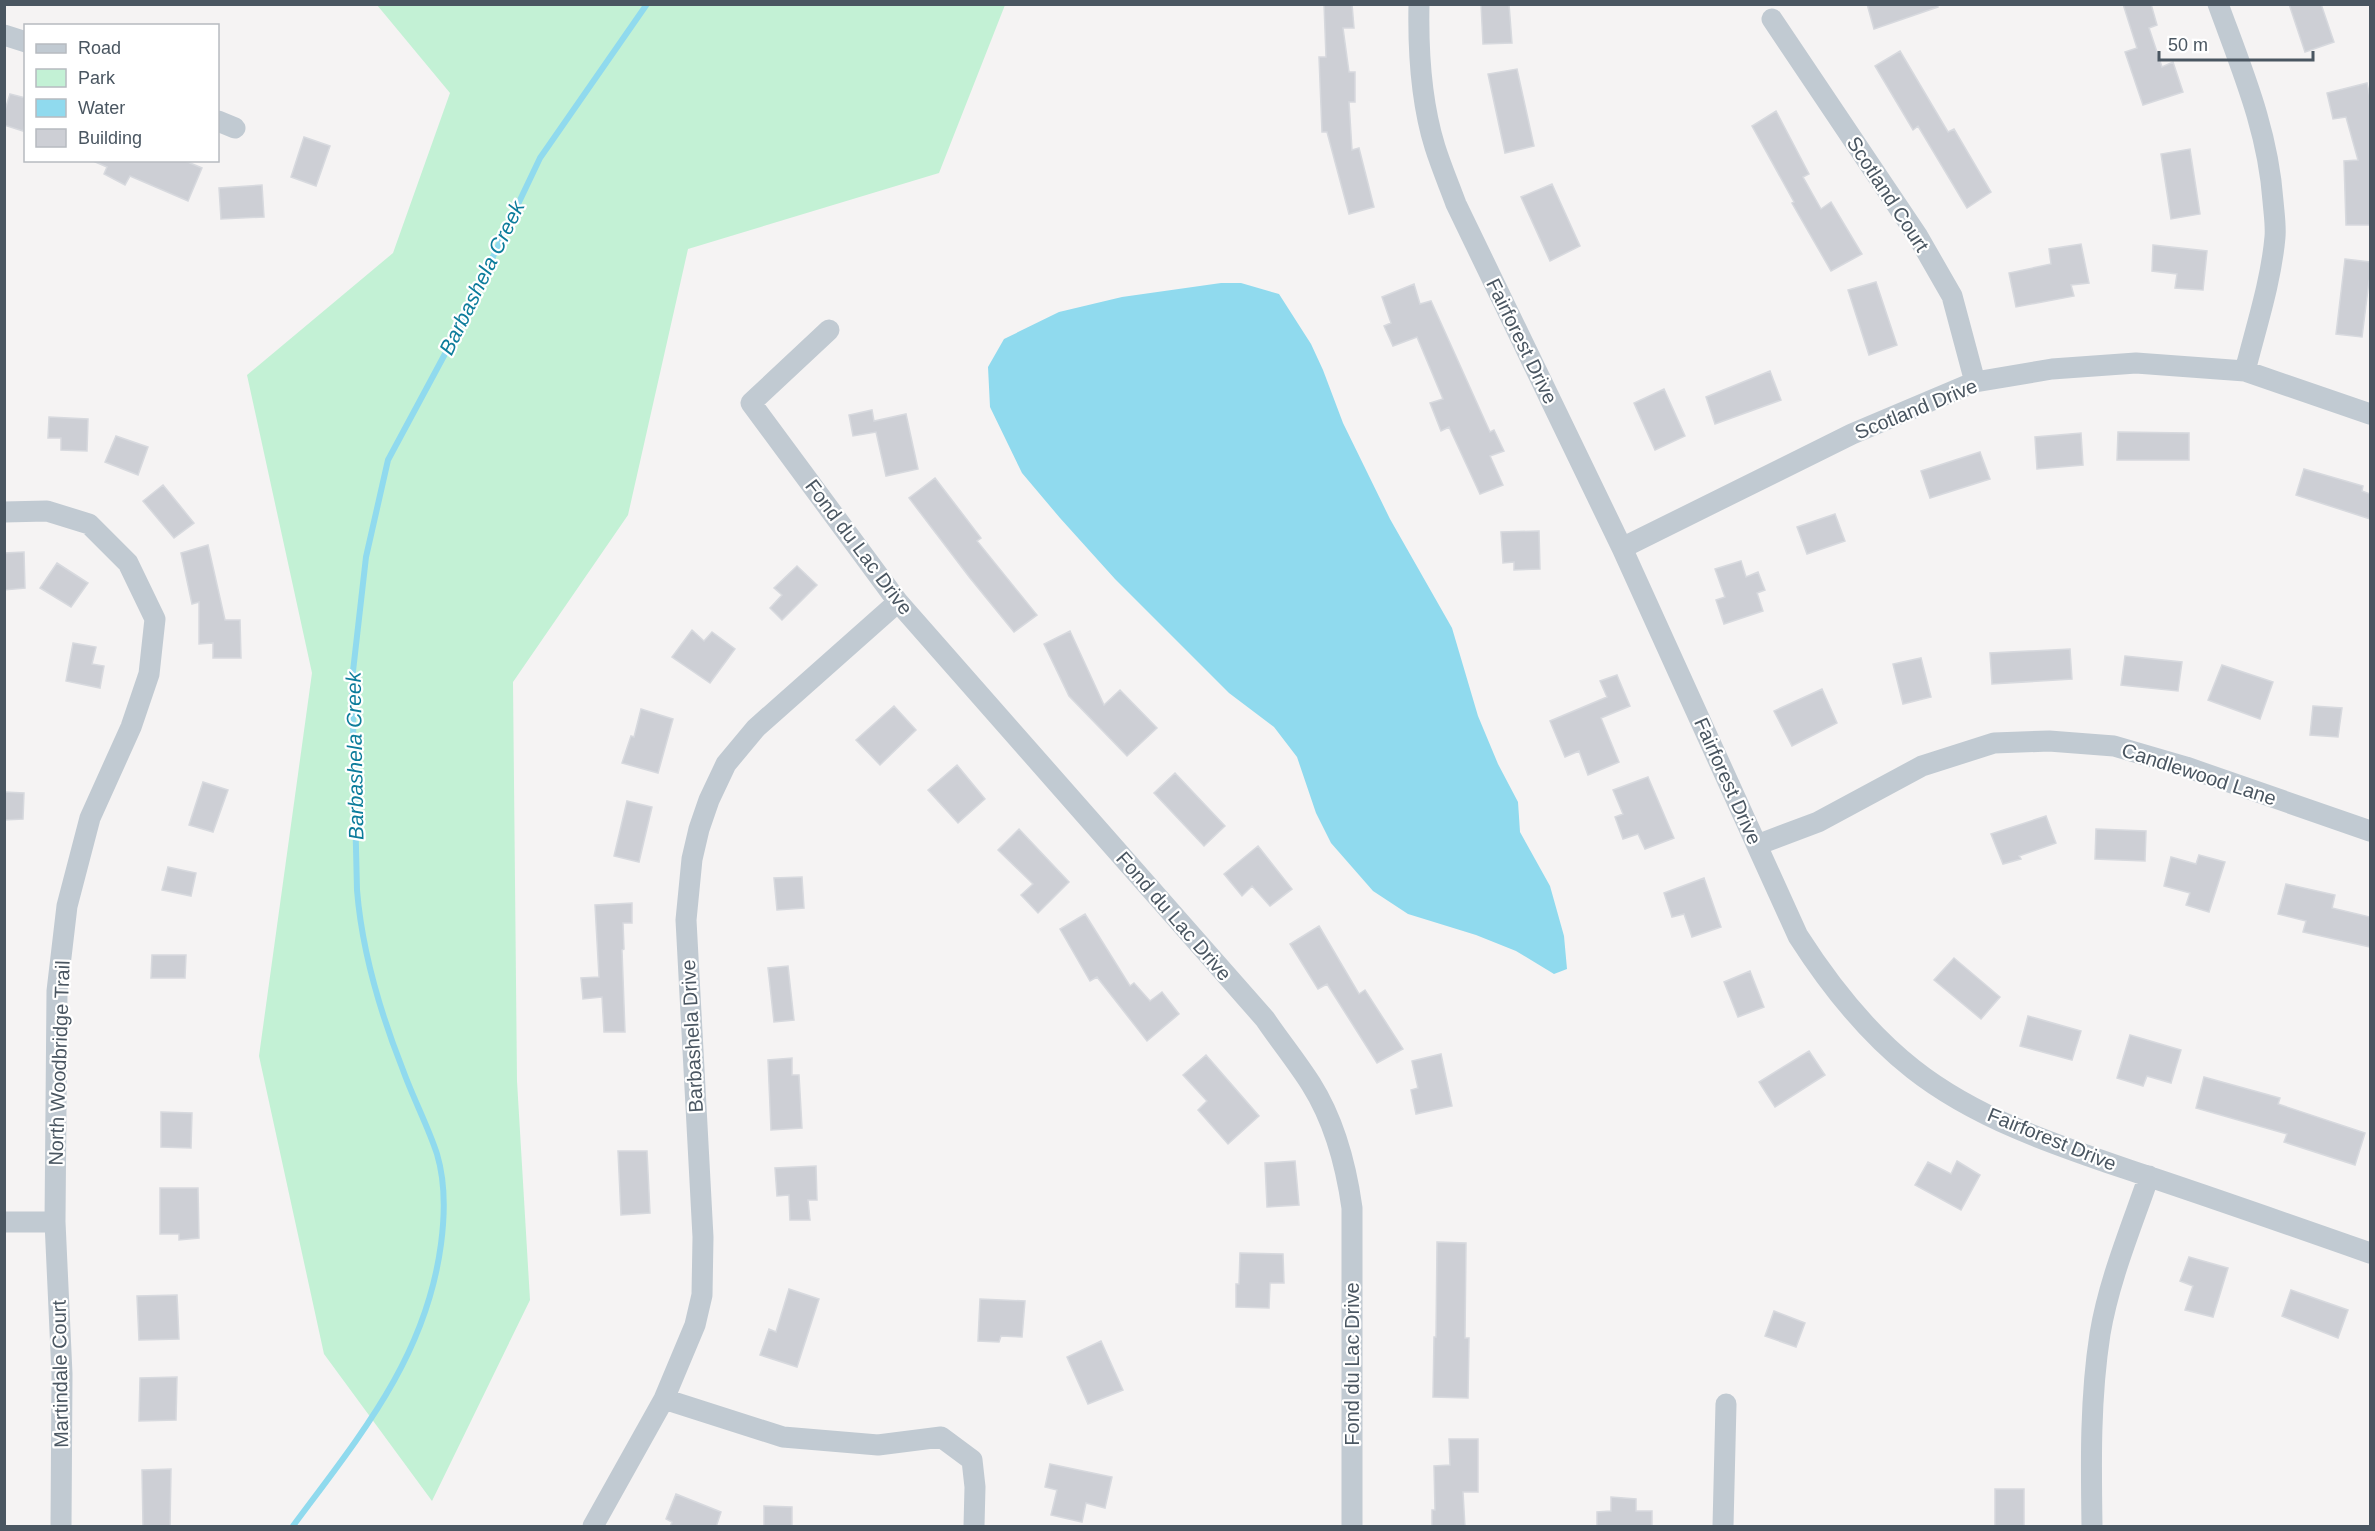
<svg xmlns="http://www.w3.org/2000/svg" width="2375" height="1531" viewBox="0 0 2375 1531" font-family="Helvetica,sans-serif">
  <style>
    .green { fill: #c3f1d5 }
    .water { fill: #90daee }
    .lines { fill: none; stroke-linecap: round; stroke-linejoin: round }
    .stream { stroke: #90daee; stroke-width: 6 }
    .building { fill: #cdcfd5; stroke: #d7d9de; stroke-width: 1.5 }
    .minor { stroke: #c1cad2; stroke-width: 21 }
    .labels { text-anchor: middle; stroke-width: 4.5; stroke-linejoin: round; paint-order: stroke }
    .street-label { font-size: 20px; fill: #4a5661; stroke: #fff }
    .water-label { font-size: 21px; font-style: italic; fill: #0c7c9b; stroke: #fff }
  </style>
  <rect width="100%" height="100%" fill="#f5f3f3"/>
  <path class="green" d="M377,5H1005L939,173L688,249L628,515L513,682L517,1081L530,1300L432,1501L324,1354L259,1056L312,673L247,375L393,253L450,93Z"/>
  <path class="water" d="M1221,283H1241L1279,294L1311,344L1323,370L1343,423L1390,519L1452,628L1478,716L1498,764L1518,802L1520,832L1550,886L1564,936L1567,969L1554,974L1516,951L1476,935L1408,914L1373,891L1331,843L1316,813L1297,757L1274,727L1229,693L1115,579L1060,518L1022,473L990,407L988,367L1004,339L1059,312L1122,297Z"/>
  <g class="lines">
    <path class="stream" d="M293,1526C359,1437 426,1358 441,1244C445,1214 446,1184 437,1154C428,1126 413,1098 403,1070C380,1012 362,952 357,890L352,680L366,557L388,460L460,326L540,158L647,4"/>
  </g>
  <path class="building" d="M1324,4H1352L1354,28H1343L1349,72H1355V102H1349L1352,150L1359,148L1374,207L1349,214L1327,132H1322L1319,57H1326Z
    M1481,4H1509L1512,43L1483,44Z
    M1867,4H1937L1938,7L1874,29Z
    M2123,4H2151L2157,25L2149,28L2162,67L2173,62L2183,92L2143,105L2125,52L2137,48Z
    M2289,4H2321L2334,42L2305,52Z
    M1900,51L1948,132L1954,129L1991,192L1967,208L1918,126L1913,130L1875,66Z
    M1517,69L1534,146L1505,153L1488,74Z
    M2367,83L2370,97V225H2346L2344,161L2358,160L2346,117L2333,119L2327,93Z
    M10,94L26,98V122L23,131L4,125V113Z
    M1776,111L1809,174L1803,177L1821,209L1831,202L1862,254L1831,271L1792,203L1794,202L1752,126Z
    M304,137L330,146L316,186L291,177Z
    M2190,149L2200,214L2171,219L2161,154Z
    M183,160L202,168L188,201L130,176L125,185L104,174L107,167L93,161Z
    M1552,184L1580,246L1550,261L1521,197Z
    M262,185L264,217L221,219L219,188Z
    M2081,244L2089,283L2071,285L2074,296L2016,307L2009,273L2051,264L2049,249Z
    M2153,245L2207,251L2203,290L2175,288L2177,274L2152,271Z
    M2345,259L2370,262V282L2369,281L2362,337L2336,334Z
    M1876,282L1897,345L1869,355L1848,290Z
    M1414,284L1420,304L1431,301L1490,432L1494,430L1504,451L1490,456L1503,485L1480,494L1449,427L1441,431L1430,403L1443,399L1417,337L1393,346L1384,326L1391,323L1382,297Z
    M1770,371L1781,400L1715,424L1706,397Z
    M1664,389L1685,436L1655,450L1634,403Z
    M872,410L874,421L906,414L918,469L886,476L876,432L853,436L849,415Z
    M49,417L88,419L87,451L61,450V438H48Z
    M2118,432L2189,433V460H2117Z
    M2081,433L2083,465L2037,469L2035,437Z
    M116,436L148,447L138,475L105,462Z
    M1980,452L1990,479L1930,498L1921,471Z
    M2304,469L2363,486L2362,491L2370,494V519L2296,495Z
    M935,478L981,538L977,541L1037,615L1014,632L970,578L909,498Z
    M163,485L194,523L174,538L143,501Z
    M1835,514L1845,541L1807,554L1797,527Z
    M1539,531L1540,569L1514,570V562L1503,563L1501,532Z
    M208,545L225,620H240L241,658H213V643L199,644V602L192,604L181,553Z
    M24,552L25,588L4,590V553Z
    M1741,561L1746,577L1758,572L1765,590L1757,593L1763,611L1724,624L1716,600L1725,597L1715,569Z
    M57,563L88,583L71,607L40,588Z
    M797,566L817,585L782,620L770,608L782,595L774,588Z
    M692,630L704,641L712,632L735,649L710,683L672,657Z
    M1070,631L1104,705L1120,690L1157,728L1127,756L1069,696L1044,644Z
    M73,643L96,647L92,664L104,666L100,688L66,681Z
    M2070,649L2072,679L1992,684L1990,653Z
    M2125,656L2182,662L2178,691L2121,685Z
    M1921,658L1931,697L1903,704L1893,664Z
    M2222,665L2273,682L2260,719L2208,700Z
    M1617,675L1630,706L1601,718L1619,762L1588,775L1579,751L1565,757L1550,721L1607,697L1600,681Z
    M1822,689L1837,723L1792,746L1774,711Z
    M894,706L916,730L880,765L856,740Z
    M2313,706L2342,708L2338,737L2310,735Z
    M641,709L673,719L658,773L622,763L631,736L634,737Z
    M957,765L985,799L958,823L928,790Z
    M1175,773L1225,826L1204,846L1154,793Z
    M1648,777L1674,838L1645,849L1638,834L1623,839L1615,817L1623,814L1613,790Z
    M203,782L228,790L213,832L189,825Z
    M4,792L24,793L23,819L4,820Z
    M627,801L652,807L639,862L614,856Z
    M2046,816L2056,843L2019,856L2021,859L2003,864L1991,834Z
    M1019,829L1069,882L1038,913L1021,895L1033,884L998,850Z
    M2096,829L2146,831L2145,861L2095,859Z
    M1258,846L1292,889L1270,906L1252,886L1242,896L1224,874Z
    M2199,855L2225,862L2209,912L2186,905L2190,893L2164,886L2171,857L2196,864Z
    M168,867L196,873L191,896L162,890Z
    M802,877L804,908L777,910L774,878Z
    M1704,878L1721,927L1692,937L1684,914L1672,917L1664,893Z
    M2286,884L2335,895L2332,908L2370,917V947L2303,932L2306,921L2278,914Z
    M632,903V923H623L624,949L622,950L625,1032H604L602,997L583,999L581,978L599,977L595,905Z
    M1085,914L1130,986L1134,983L1150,1001L1162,992L1179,1014L1147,1041L1097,977L1090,981L1060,929Z
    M1319,926L1359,994L1365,990L1403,1049L1377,1063L1327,984L1318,989L1290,944Z
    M152,955H186L185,978H151Z
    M1954,958L2000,997L1981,1019L1934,980Z
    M788,966L794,1020L774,1022L768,968Z
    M1750,971L1764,1007L1738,1017L1724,982Z
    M2028,1016L2081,1031L2072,1060L2020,1046Z
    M2130,1035L2181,1050L2171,1083L2147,1076L2143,1086L2117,1078Z
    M1809,1051L1825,1075L1775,1107L1759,1082Z
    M1441,1054L1452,1106L1416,1114L1411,1090L1418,1088L1412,1061Z
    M1206,1055L1259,1116L1228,1144L1198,1110L1207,1101L1183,1075Z
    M792,1058V1075H799L802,1128L771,1130L768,1060Z
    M2204,1077L2280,1098L2278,1104L2365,1133L2355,1165L2284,1142L2287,1134L2196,1108Z
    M161,1112L192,1113L191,1148L161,1147Z
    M618,1151H647L650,1213L621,1215Z
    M1295,1161L1299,1205L1267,1207L1265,1163Z
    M1957,1161L1980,1175L1961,1210L1915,1185L1928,1162L1951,1174Z
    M816,1166L817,1200H808L810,1220H790L789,1195L777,1196L775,1168Z
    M160,1188H198L199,1238L179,1240V1234H160Z
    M1437,1242L1466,1243L1465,1338H1469L1468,1398L1433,1397L1434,1337H1436Z
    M1240,1253L1283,1254L1284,1283H1270L1269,1308L1236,1307V1284H1239Z
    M2189,1257L2228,1268L2213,1317L2185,1310L2193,1286L2180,1281Z
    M789,1289L819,1299L797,1367L760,1355L769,1329L776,1332Z
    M2291,1290L2348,1310L2338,1338L2282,1316Z
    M177,1295L179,1339L139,1340L137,1296Z
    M980,1299L1025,1301L1022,1337L1001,1336L999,1342L978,1341Z
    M1774,1311L1805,1323L1796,1347L1765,1336Z
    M1101,1341L1123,1390L1088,1404L1067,1357Z
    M177,1377L176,1420L139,1421L140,1378Z
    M1449,1439H1478V1492H1463L1465,1527H1432V1510H1435L1434,1466L1450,1465Z
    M1050,1464L1112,1477L1105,1508L1086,1503L1082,1522L1051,1515L1057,1490L1045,1487Z
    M171,1469L170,1527L143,1526L142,1470Z
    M1995,1489H2024V1527H1995Z
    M676,1494L721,1512L716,1527H670L672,1522L666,1519Z
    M1611,1497L1636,1499V1511H1652V1527H1597V1512L1611,1511Z
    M764,1506L792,1507V1527H764Z"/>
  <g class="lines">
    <path class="minor" d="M1419,4C1418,51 1421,102 1435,147C1441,166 1449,185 1456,204L1622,548L1798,936C1830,986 1866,1032 1913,1069C1980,1122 2068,1149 2147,1176C2222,1201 2296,1227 2370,1253
      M2218,4C2242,70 2268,130 2273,201C2274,213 2276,226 2275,237C2271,282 2256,327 2245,371
      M1772,19L1917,235L1952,296L1975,382
      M4,35L26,42
      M218,121L235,128
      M829,330L751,403L898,602L1265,1019C1280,1041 1297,1062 1311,1084C1335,1122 1346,1165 1352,1208V1526
      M4,512L47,511L89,524L128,563L155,619L149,674L131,727L90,818L67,906L57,991L55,1222L62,1374L61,1526
      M1622,548L1852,434L1975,382L2052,369L2136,363L2245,371L2370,414
      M1757,845L1818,822L1922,766L1994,743L2049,741L2114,746L2186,767L2370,831
      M4,1222H55
      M664,1399L783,1437L878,1445L941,1437L972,1460L975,1487L974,1526
      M593,1526L664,1399L695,1325L702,1295L703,1237L686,920L692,859L699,829L709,800L726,764L756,728L898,602
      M1723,1526L1726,1404
      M2092,1526C2091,1462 2090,1398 2100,1334C2109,1280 2131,1228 2149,1176"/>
  </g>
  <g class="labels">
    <g class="street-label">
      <text transform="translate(1888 194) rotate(57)" y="7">Scotland Court</text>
      <text transform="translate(1522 341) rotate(64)" y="7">Fairforest Drive</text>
      <text transform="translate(1916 409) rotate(-22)" y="7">Scotland Drive</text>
      <text transform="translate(859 547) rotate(53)" y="7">Fond du Lac Drive</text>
      <text transform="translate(2199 774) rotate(18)" y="7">Candlewood Lane</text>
      <text transform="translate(1728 781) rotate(66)" y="7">Fairforest Drive</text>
      <text transform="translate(1174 916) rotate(49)" y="7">Fond du Lac Drive</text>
      <text transform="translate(692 1036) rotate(-93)" y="7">Barbashela Drive</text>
      <text transform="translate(59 1063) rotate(-88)" y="7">North Woodbridge Trail</text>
      <text transform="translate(2052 1139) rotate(22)" y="7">Fairforest Drive</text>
      <text transform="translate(1352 1364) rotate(-90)" y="7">Fond du Lac Drive</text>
      <text transform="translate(60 1374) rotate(-91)" y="7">Martindale Court</text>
    </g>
    <g class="water-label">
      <text transform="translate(482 278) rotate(-64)" y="7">Barbashela Creek</text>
      <text transform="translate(355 756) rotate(-91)" y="7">Barbashela Creek</text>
    </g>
  </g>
  <rect width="2375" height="1531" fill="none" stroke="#4a5661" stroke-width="12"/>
  <rect x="24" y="24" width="195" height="138" fill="#ffffff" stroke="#b7bbc0" stroke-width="1.5"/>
  <rect x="36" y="44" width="30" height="9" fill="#c1cad2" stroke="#b7bbc0" stroke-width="1.5"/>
  <text x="78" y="54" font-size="18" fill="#4a5661">Road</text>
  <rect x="36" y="69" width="30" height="18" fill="#c3f1d5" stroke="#b7bbc0" stroke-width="1.5"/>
  <text x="78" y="84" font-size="18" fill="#4a5661">Park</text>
  <rect x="36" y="99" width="30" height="18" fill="#90daee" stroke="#b7bbc0" stroke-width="1.5"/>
  <text x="78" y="114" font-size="18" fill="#4a5661">Water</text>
  <rect x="36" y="129" width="30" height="18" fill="#cdcfd5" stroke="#b7bbc0" stroke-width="1.5"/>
  <text x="78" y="144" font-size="18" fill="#4a5661">Building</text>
  <path d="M2159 51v9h154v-9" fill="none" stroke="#4a5661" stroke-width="3"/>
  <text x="2168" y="51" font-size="18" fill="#4a5661" stroke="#ffffff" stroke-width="4.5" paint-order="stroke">50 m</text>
</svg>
